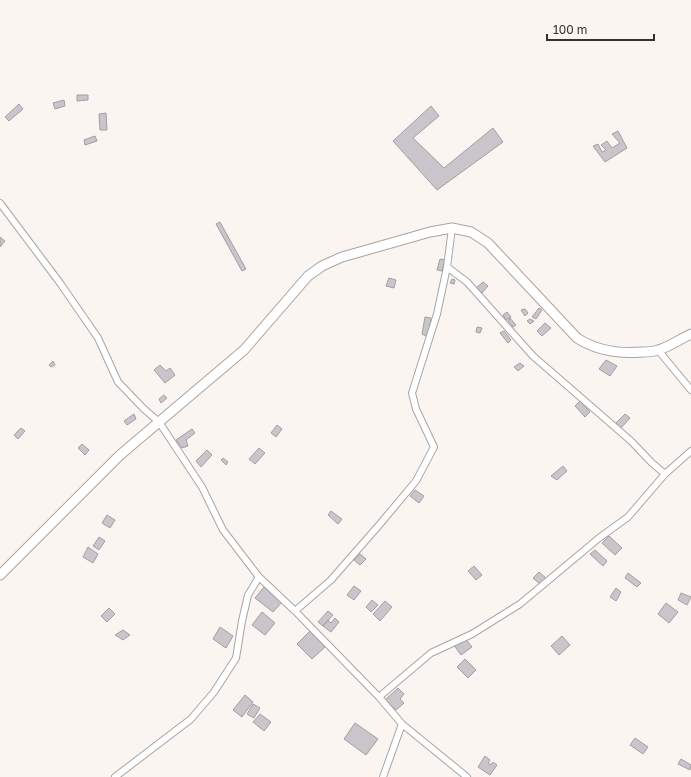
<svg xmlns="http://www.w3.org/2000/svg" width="691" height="777" viewBox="0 0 691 777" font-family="'Golos Text',sans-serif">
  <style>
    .building { fill: #c9c5ca; stroke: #a29ea3 }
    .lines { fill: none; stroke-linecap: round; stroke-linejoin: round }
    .street-casing { stroke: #aaa4a1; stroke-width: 8 }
    .secondary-casing { stroke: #aaa4a1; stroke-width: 11 }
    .street { stroke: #fff; stroke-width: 6 }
    .secondary { stroke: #fff; stroke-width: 9 }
  </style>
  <rect width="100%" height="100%" fill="#fbf5f1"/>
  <path class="building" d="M77,95H88V100L77,101Z
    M64,100L65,106L55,109L53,103Z
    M19,104L23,109L9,121L5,117Z
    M431,106L439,116L413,138L444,168L493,128L503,142L437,190L393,141Z
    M106,113L107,130H100L99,114Z
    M618,131L627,148L605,162L593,146L598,144L602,152L606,150L601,145L607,141L612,148L620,143L612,134Z
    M95,136L97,141L85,145L84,140Z
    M220,222L246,269L242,271L216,224Z
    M0,237L5,241L0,247Z
    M440,259L445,260L442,271L437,270Z
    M389,278L396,280L394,288L386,286Z
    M452,279L455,280L454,284L450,283Z
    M483,282L488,286L482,293L476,288Z
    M539,308L542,310L536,319L532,317Z
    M525,309L528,313L525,316L521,310Z
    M507,312L511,317L506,320L503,315Z
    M425,317L431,318L428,337L422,334Z
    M510,318L516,325L513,327L508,321Z
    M530,319L534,321L530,324L527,321Z
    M545,323L551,328L542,336L537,331Z
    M477,327L482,328L480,333L476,332Z
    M504,331L511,340L508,343L500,333Z
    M606,360L617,366L610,376L599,369Z
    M53,361L55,365L51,367L49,365Z
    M520,363L524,366L518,371L514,367Z
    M160,365L166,371L170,368L175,375L165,383L154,370Z
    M164,395L167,398L161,403L159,399Z
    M580,401L590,412L585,417L575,406Z
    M134,414L136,419L127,425L124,421Z
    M625,414L630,418L621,428L616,423Z
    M277,425L282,429L276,437L271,433Z
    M21,428L25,431L18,439L14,435Z
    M192,429L195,433L186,440L188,446L182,448L176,440Z
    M82,444L89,450L85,455L78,448Z
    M259,448L265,453L255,464L249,459Z
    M207,450L212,455L201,467L196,461Z
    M223,458L228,462L226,465L221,460Z
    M563,466L567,471L557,480L551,476Z
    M415,490L424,496L419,503L410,496Z
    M331,511L342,519L338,524L328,515Z
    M107,515L115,520L110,528L102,523Z
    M609,536L622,548L615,555L602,543Z
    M99,537L105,541L99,550L93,546Z
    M88,547L98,554L93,563L83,557Z
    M595,550L607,561L603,566L590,554Z
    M360,554L366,559L360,565L354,560Z
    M474,566L482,575L476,580L468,571Z
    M539,572L546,578L540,584L533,578Z
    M628,573L641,583L637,587L625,578Z
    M354,586L361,591L354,600L347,595Z
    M264,587L282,602L273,612L255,598Z
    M616,588L621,592L616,601L610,597Z
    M681,593L691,597L687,605L678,600Z
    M372,600L378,605L371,612L366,607Z
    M385,601L392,607L380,621L373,614Z
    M666,603L678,612L669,623L658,614Z
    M109,608L115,614L107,622L101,616Z
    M328,611L333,615L323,626L318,622Z
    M262,612L275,623L265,635L252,625Z
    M335,618L339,622L331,632L323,626L328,620L331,623Z
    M220,627L233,636L226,648L213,639Z
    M123,630L130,635L123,640L115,635Z
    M310,631L325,647L312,659L297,644Z
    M562,636L570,645L559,655L551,646Z
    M465,638L472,647L461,655L454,645Z
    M465,659L476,670L468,678L457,667Z
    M398,688L404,694L400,699L404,703L396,710L385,700Z
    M245,695L253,702L242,717L233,710Z
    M253,704L260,708L254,718L247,714Z
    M260,714L271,722L264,731L253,722Z
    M355,723L378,739L366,755L344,739Z
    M635,738L648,747L643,754L630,745Z
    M485,756L490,760L488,763L491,765L493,762L497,765L490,775L478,767Z
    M681,759L691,765L690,770L678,764Z"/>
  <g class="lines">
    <defs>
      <path id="street" d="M0,203L60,283L98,338L118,382L144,409L159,422L202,487L223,530L259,577L295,611L379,697L402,724L467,777
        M447,267L467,282L533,356L631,441L652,463L665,474
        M658,350L691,390
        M295,611L331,580L380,524L416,481L434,447L416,409L412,393L437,314L447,267L452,228
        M379,697L431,653L472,634L520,604L599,538L628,517L665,474L691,451
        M115,777L191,719L214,692L236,658L242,621L248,595L259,577
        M383,777L402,724"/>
      <path id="secondary" d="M0,575L120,455L244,350L308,276L322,266L342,257L430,232L452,228L471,232L488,243L577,338C597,351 618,354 642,352C647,352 653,352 658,350C669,347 680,339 691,334"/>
    </defs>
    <use href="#street" class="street-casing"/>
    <use href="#secondary" class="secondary-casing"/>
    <use href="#street" class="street"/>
    <use href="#secondary" class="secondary"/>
  </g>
  <path d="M547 34v6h107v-6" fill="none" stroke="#343231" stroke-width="2"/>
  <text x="553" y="34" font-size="12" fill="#343231" stroke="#fbf5f1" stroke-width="3" paint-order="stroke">100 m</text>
</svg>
